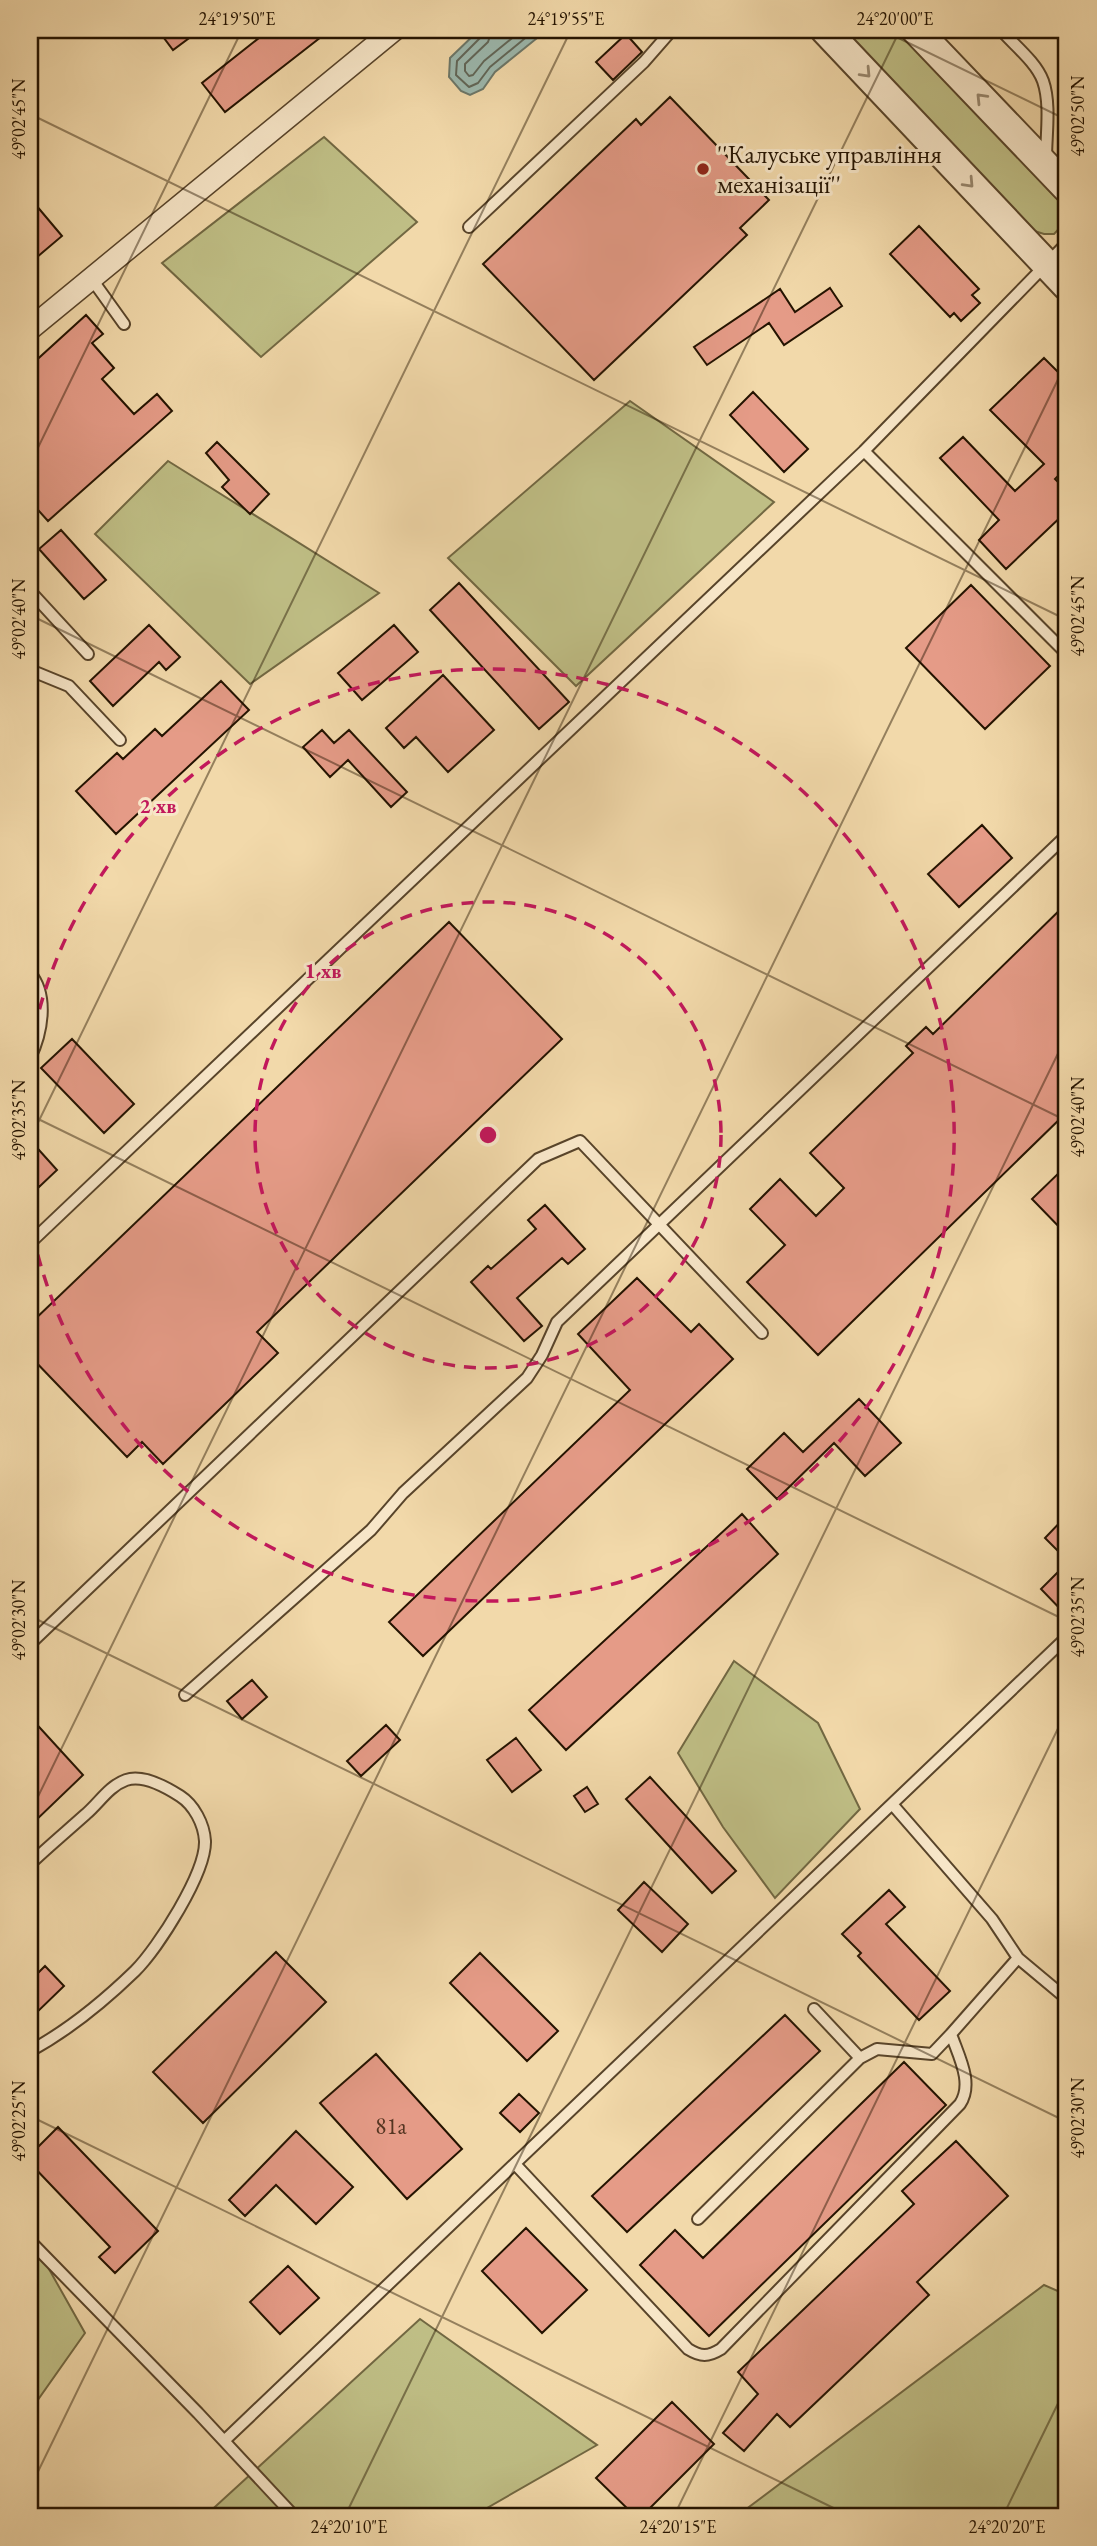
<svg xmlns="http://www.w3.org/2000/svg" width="1097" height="2546" viewBox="0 0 1097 2546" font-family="'EB Garamond',serif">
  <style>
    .green { fill: #bfbe85; stroke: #726842; stroke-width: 2 }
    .water { fill: #9cb9af; stroke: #6c7769; stroke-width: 2 }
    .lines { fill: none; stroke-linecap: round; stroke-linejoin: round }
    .shore { stroke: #606658; stroke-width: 2 }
    .building { fill: #e59b87; stroke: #241300; stroke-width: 2 }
    .service-casing { stroke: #58442a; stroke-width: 14 }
    .minor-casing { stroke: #58442a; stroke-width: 24 }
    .tertiary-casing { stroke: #58442a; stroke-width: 32 }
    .service { stroke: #f7e6c8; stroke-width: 10 }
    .minor { stroke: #f7e6c8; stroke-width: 21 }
    .tertiary { stroke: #f7e6c8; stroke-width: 28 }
    .oneway { stroke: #98876e }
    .ticks { fill: none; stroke: #241300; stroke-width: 2; stroke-opacity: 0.45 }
    .ring { fill: none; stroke: #c2185b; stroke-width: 3.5; stroke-dasharray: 12 9 }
    .poi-dot { fill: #8f2418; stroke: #f7e6c8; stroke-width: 2.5 }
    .labels { text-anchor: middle; stroke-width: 6; stroke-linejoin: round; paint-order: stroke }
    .number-label { font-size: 23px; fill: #543522 }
    .poi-label { font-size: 26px; fill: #241300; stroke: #f7e6c8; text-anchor: start }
    .centre { fill: #c2185b; stroke: #f7e6c8; stroke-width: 3.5 }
    .ring-label { font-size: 21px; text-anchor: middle; font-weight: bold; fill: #c2185b; stroke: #f7e6c8; stroke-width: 6; stroke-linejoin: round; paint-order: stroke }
    .neatline { fill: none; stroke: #241300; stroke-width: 2.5 }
    .ticks-label { font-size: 18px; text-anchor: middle; fill: #241300 }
  </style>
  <rect width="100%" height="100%" fill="#f2d9aa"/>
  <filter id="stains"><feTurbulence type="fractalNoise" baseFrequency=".00286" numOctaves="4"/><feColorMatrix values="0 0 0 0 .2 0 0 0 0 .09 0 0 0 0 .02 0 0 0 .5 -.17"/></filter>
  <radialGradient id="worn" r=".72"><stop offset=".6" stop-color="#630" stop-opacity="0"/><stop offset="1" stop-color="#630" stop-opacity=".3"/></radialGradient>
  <path class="green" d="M838,30H898L1061,203C1067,217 1064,224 1054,234H1044L1025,228Z
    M324,137L417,222L261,357L162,263Z
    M630,401L774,502L576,686L448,558Z
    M168,461L379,593L250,684L95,534Z
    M734,1661L818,1723L860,1809L775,1898L723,1827L678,1753Z
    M30,2244L36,2246L85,2333L30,2411Z
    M1044,2285L1067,2295V2516H737Z
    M420,2319L597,2445L473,2516H205Z"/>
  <path class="water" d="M479,30H547L495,72L483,89L470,95L461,91L449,77L450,58Z"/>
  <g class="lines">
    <path class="shore" d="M483,30L481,37L457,61L456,75L469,87L478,83L490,67L535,30
      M492,30L488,42L465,64V71L469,76L473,75L484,61L522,30"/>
  </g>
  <path class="building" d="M158,30H200L173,50Z
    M269,30H330L225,112L202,83Z
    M626,34L642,52L613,80L596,62Z
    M670,97L769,200L740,228L747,235L594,380L483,264L636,119L641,125Z
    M30,198L62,236L30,263Z
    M919,226L979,289L972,295L980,303L961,321L954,313L950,317L890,254Z
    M830,288L842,306L784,345L769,323L707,365L694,347L780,289L795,312Z
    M86,315L103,334L92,343L114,368L102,379L134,414L157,394L172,411L48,521L30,501V366Z
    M1044,358L1067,381V467L1055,479L1067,491V511L1006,569L979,540L999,520L940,458L963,437L1015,491L1044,464L990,410Z
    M753,392L808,449L784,472L730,415Z
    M217,442L269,494L250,514L222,487L229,480L206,453Z
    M61,530L106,580L84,599L39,549Z
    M459,583L569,702L539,729L430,610Z
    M971,585L1050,666L985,729L906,648Z
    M149,625L180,657L166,670L159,662L113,706L90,681Z
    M394,625L418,652L362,700L338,673Z
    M443,675L494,730L448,772L416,737L404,748L386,728Z
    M221,681L249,710L116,834L76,791L117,753L123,759L155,729L162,736Z
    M322,730L334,743L349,730L407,792L391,807L348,760L330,777L303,747Z
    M982,825L1012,858L959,907L928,874Z
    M1067,903V1112L818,1355L747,1282L785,1245L750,1209L780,1179L816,1216L844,1188L810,1153L913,1053L906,1046L926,1027L933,1034Z
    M449,922L562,1039L257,1332L278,1353L163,1464L142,1442L127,1457L30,1356V1324Z
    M72,1039L134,1104L104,1133L41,1068Z
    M30,1140L57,1170L39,1187L30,1176Z
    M1067,1165V1235L1032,1199Z
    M545,1205L585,1249L568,1264L562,1258L517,1298L542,1326L524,1341L471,1282L488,1266L491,1269L536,1229L528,1220Z
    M637,1278L691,1332L699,1324L733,1359L423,1656L389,1622L630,1390L578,1334Z
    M859,1399L901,1443L865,1476L834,1443L777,1499L747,1469L784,1433L803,1452Z
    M742,1514L778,1554L566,1750L529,1710Z
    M1067,1515V1560L1045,1538Z
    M1067,1563V1616L1041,1589Z
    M252,1680L267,1697L242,1719L227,1701Z
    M30,1717L83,1775L30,1826Z
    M386,1725L400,1740L361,1776L347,1761Z
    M516,1738L541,1770L512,1792L487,1760Z
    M650,1777L736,1871L712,1893L626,1799Z
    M587,1787L598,1804L585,1812L574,1796Z
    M644,1882L688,1924L662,1952L618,1910Z
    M889,1890L905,1907L886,1924L950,1991L919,2020L858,1956L861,1953L842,1934Z
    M276,1952L326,2002L203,2123L153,2072Z
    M480,1953L558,2031L527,2061L450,1983Z
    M45,1966L64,1986L30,2019V1981Z
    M785,2015L820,2051L627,2232L592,2196Z
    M376,2054L462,2149L407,2199L320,2103Z
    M904,2062L946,2105L709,2336L640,2265L675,2230L703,2258Z
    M519,2094L539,2113L520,2132L500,2113Z
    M58,2127L158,2231L115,2273L99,2257L110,2247L30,2163V2155Z
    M296,2131L353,2187L316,2224L276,2185L245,2216L229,2200Z
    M956,2141L1008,2196L917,2282L929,2295L790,2427L777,2414L744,2451L723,2433L758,2394L738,2372L914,2204L902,2191Z
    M526,2228L587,2290L542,2333L482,2271Z
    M288,2266L319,2298L280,2334L250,2302Z
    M672,2402L714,2444L642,2516H635L596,2478Z"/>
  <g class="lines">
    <defs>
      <path id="service" d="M1001,30C1014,45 1036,62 1043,81C1051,104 1046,135 1046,159
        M469,227L644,62L672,30
        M91,278L124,324
        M864,451L1067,654
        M30,591L88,654
        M30,670L69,686L120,740
        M30,973C49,996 42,1033 30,1058
        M30,1243L864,451L1067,243
        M30,1644L538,1159L580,1141L762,1333
        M185,1695L371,1530L403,1493L527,1378L542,1355L557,1322L1067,835
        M892,1804L992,1919L1018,1958L1067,1999
        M30,1864C48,1847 67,1831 86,1814C99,1803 109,1786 126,1780C143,1774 166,1787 180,1796C194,1805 204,1824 205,1841C206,1873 158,1948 135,1971C103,2002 69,2030 30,2051
        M814,2009L860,2058
        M515,2164L688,2349C701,2357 708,2357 721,2349L960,2104C974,2083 958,2055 951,2034L1018,1958
        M698,2219L860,2058L877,2049L932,2054L951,2034
        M30,2241L198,2413L294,2516
        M224,2441L1067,1637"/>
      <path id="minor" d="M30,329L394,30"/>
      <path id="tertiary" d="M825,30L1067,286
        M916,30L1067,188"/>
    </defs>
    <use href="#service" class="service-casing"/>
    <use href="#minor" class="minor-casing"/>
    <use href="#tertiary" class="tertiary-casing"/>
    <use href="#service" class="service"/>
    <use href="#minor" class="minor"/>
    <use href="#tertiary" class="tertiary"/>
  </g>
  <defs><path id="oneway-chevron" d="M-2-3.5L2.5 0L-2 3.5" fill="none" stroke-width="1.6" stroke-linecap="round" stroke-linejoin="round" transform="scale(1.75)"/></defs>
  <g class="oneway">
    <use href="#oneway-chevron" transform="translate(866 73) rotate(47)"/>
    <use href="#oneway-chevron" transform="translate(981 98) rotate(-134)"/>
    <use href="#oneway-chevron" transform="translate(969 183) rotate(47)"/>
  </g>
  <path class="ticks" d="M882,30L1067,120M30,114L1067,620M30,464L242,30M30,615L1067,1121M30,1115L1067,1621M30,1139L571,30M30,1616L1067,2122M30,1813L900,30M30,2116L850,2516M30,2488L1067,361M345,2516L1067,1035M674,2516L1067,1710M1003,2516L1067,2385"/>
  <g class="ring">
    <circle cx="488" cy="1135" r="233"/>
    <path d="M30 1050A466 466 0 1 1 30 1220"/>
  </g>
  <circle class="poi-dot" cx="703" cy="169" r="7"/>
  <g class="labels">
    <g class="number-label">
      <text x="391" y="2134">81а</text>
    </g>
    <g class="poi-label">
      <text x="717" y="163">''Калуське управління<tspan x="717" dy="30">механізації''</tspan></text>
    </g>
  </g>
  <circle cx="488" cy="1135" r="10" class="centre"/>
  <g class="ring-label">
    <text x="158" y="813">2 хв</text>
    <text x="323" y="978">1 хв</text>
  </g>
  <rect width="1097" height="2546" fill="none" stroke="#f2d9aa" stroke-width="77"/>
  <rect x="38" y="38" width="1020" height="2470" class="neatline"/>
  <g class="ticks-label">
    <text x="237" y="25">24°19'50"E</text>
    <text x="566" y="25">24°19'55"E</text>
    <text x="895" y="25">24°20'00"E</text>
    <text transform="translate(1078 116) rotate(-90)" y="6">49°02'50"N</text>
    <text transform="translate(19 119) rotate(-90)" y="6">49°02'45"N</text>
    <text transform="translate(1078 616) rotate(-90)" y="6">49°02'45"N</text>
    <text transform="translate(19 619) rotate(-90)" y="6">49°02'40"N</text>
    <text transform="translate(1078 1117) rotate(-90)" y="6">49°02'40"N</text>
    <text transform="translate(19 1120) rotate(-90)" y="6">49°02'35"N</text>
    <text transform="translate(1078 1617) rotate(-90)" y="6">49°02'35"N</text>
    <text transform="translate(19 1620) rotate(-90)" y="6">49°02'30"N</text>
    <text transform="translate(1078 2118) rotate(-90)" y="6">49°02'30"N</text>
    <text transform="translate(19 2121) rotate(-90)" y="6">49°02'25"N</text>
    <text x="349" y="2533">24°20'10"E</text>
    <text x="678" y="2533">24°20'15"E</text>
    <text x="1007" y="2533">24°20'20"E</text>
  </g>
  <rect width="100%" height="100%" filter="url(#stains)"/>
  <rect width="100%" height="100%" fill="url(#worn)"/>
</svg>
